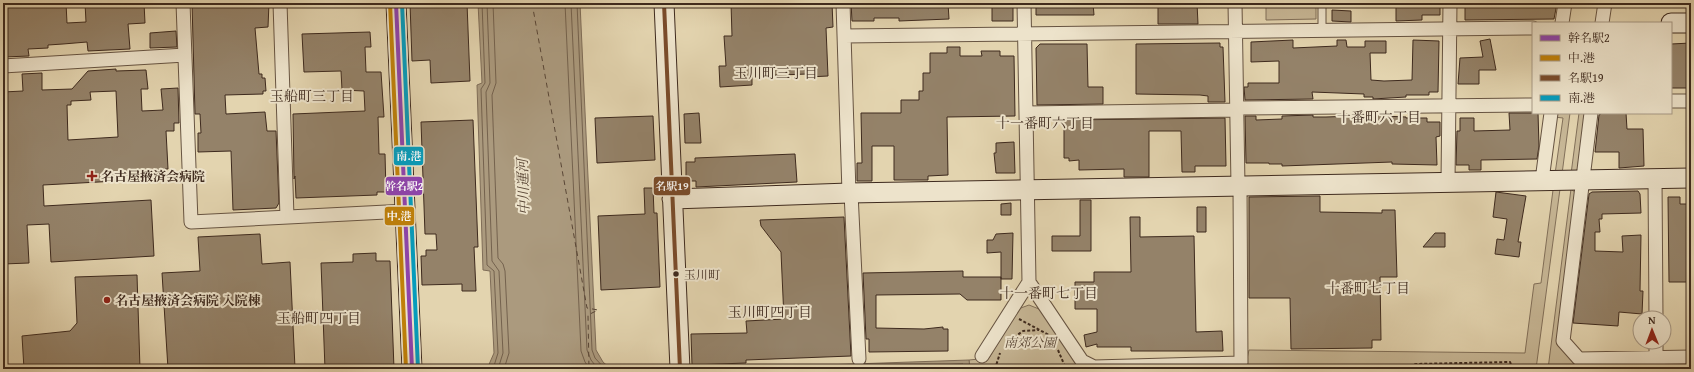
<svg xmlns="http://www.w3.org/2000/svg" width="1694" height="372" viewBox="0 0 1694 372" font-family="'Gentium Book Plus','Noto Serif JP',serif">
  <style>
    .green { fill: #c7b796; stroke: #82705a }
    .water { fill: #ab9a7e; stroke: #7f6d58 }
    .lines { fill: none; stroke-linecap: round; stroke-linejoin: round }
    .shore { stroke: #74624e; stroke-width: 1 }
    .ferry { stroke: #594636; stroke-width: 1; stroke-dasharray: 5 4; stroke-linecap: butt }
    .building { fill: #948269; stroke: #3e2a1e; fill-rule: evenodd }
    .lane-casing { stroke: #675442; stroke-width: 9 }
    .street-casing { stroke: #675442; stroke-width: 15 }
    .secondary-casing { stroke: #3e2a1e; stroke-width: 21 }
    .path { stroke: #3e2a1e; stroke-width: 2; stroke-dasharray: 3 2; stroke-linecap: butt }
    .lane { stroke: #ede3cb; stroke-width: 7 }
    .street { stroke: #ede3cb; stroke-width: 13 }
    .secondary { stroke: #ede3cb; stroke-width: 19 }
    .bus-1-casing { stroke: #ede3cb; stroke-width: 7 }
    .bus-2-casing { stroke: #ede3cb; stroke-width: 7 }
    .bus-3-casing { stroke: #ede3cb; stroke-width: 7 }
    .bus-4-casing { stroke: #ede3cb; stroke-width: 7 }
    .bus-1 { stroke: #8e44ad; stroke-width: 4 }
    .bus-2 { stroke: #c08109; stroke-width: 4 }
    .bus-3 { stroke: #7a4b2a; stroke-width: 4 }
    .bus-4 { stroke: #069cbc; stroke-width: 4 }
    .poi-dot { fill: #8f2418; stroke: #ede3cb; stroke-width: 1.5 }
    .bus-dot { fill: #3e2a1e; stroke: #ede3cb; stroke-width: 1.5 }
    .labels { text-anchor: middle; stroke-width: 4; stroke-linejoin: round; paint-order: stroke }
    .bus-label { font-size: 12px; fill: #3e2a1e; stroke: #ede3cb; text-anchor: start }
    .poi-label { font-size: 13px; font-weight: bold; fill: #3e2a1e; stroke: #ede3cb; text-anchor: start }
    .park-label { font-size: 13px; font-style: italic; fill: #594636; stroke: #ede3cb }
    .neighbourhood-label { font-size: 14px; fill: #3e2a1e; stroke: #ede3cb }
    .water-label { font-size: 14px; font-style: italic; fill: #594636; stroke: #ede3cb }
    .line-badge { stroke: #ede3cb; stroke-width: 1.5 }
    .badge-label { font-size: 11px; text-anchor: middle; font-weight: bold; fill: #fff }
  </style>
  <rect width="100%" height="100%" fill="#e3d4af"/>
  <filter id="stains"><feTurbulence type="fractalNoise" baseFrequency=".005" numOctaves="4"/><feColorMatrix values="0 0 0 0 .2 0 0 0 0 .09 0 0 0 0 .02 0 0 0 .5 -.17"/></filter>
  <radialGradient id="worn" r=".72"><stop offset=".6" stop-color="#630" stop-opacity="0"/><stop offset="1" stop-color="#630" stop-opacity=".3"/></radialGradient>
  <path class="green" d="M1266,3H1316V19L1266,20Z
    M1555,113H1570L1562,174H1555L1563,118L1554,117Z
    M1579,113H1585L1577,172L1571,174Z
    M1555,188L1560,189L1536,369H1205L1245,368L1249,350L1525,353L1534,284L1541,283L1553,190Z
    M1571,189L1576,193V198L1558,345L1575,364L1691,363V369H1548Z
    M1029,305L1039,309L1078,364L1084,369H970L969,360L989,358L1018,309Z"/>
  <path class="water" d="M478,3H580L596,350L603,362L611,369H487L494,353L490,271L483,270L477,85L482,83Z
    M969,360L970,369H707H708Z"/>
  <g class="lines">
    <path class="shore" d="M482,3L485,83L481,89L487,265L494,271L498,353L493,369
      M487,3L490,83L486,92L492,261L499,271L503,353L498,369
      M493,3L496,83L492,95L498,258L503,264L505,271L509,353L504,369
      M565,3L581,351L585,362L590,369
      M571,3L587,350L591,360L598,369
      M577,3L592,350L595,358L605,369
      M821,369L963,364L966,369"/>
    <path class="ferry" d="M532,3L587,308L598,310L588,315L589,369"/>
  </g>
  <path class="building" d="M3,3H66L67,23L86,22L85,3H144L145,23L128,24L130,49L88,51L87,42L63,44L48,45V48L28,49L29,56L4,57Z
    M192,3H269L268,27L255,28L259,74H262V78H265L266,91H263V94L225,95L226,114L265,112L267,131H276L279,203L276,208L233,210L231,151L198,152V133H201L200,114H195Z
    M410,3H467L470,81L431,83L430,60L412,61Z
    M731,3H832L833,27L826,28L828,76L808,77L807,74L752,76V85L720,87L719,66H726L724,36H732Z
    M851,3H948L949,19L899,21V18H874V21H852Z
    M992,3H1013V21H992Z
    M1036,3H1093L1094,15H1036Z
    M1158,3H1197L1198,24H1158Z
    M1396,3H1440V15H1422V20L1396,21Z
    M1465,3H1557L1554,19L1465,20Z
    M1332,10L1351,11V22L1332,21Z
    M176,31L177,47L150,48V33Z
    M370,32L371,47H365L366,72H381L384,117H378L379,154H385L386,192H377V195L296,198L295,176L294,179L293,114L365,111L364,91L342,90L341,71L304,72L302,34Z
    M1490,39L1496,70H1479V84H1458L1460,58L1483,57L1480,41Z
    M1293,40V48L1337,46V40H1346L1347,47H1365V41H1386V53H1370L1371,80L1384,81L1412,80L1413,40L1439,41L1438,92H1429V95H1406V97L1373,99V97H1364V94L1312,92L1313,99L1245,100L1244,87H1248V83H1279V61L1251,62V42Z
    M1220,43V47H1223L1225,102H1208V96L1200,95L1136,94V44Z
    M1691,43V88H1671V44Z
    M1040,44H1087L1088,87H1103V104L1037,105L1036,48Z
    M947,47H960V56H982L981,51H1000V56H1014L1015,116L947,117L948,175L928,176V180H894V146H872V181H857V163H862L861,113H901V100H919V91H923V73H930V53H947Z
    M116,69V71L146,70L148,89H141L142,111L163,110L161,89L178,88L179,123H174V131H166L168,169H159L160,179L135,180V175L117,176V181L43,185L44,206L151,200L154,256L51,262L49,224L27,225L29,263L3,264V92L23,91L22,74L42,73V90L72,89L88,71ZM116,91L118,137L68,140L67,105H71V101L91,100L90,92Z
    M699,113L701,143H685L684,114Z
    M1509,113H1538L1539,146L1537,159L1481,160V170H1469V165H1456L1457,131H1460V118H1474V131L1510,130Z
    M1602,113H1626L1627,129H1643L1644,166L1619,168V152H1595L1599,115Z
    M1313,115V117H1326L1383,115V116L1406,117V118H1427V122H1440V136L1436,137L1437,165L1392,164V162L1282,166V164H1269V163H1246L1245,116H1256V120L1282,119V116Z
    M653,116L655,160L597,163L595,118Z
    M1225,118L1226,166H1195V172H1182L1181,131H1149V177H1124V169L1079,170V160L1069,161V158H1064V120Z
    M473,120L478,247H474L476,291H462V284L422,285L421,256H426V250H437L436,234H425L421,122Z
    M1014,142L1015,173H996L994,153H996V143Z
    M795,154L797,182L696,187V181H686V162H695V158Z
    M644,188H653L654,213H657L660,287L601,290L598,216L645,214Z
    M1638,191L1640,194L1641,213L1602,214V219H1599L1600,232H1595V251L1623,252L1622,236L1641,235L1640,291H1643L1642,314L1619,312L1618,326L1573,323L1589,194L1592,192Z
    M1496,192L1526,196L1518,242H1521L1519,257L1495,254L1497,239L1504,240L1507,219L1493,217Z
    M1320,196V212L1382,213V210H1395L1397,277H1380L1381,340H1372V348L1291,349L1290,298H1249V197Z
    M1668,197H1680V204H1689V213H1691V282H1669Z
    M1080,200H1091V251H1052V236H1080Z
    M1011,203V215H1001V204Z
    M1197,207H1206V232H1197Z
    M844,217L851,356L746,360V363L692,365L691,334L747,333L746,321L784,319L781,252L761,226L760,220Z
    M1130,217H1140V237L1194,236L1196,332L1222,331L1223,351H1131V347H1097V344L1086,347L1084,335L1097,332V309H1075V282H1094V272H1131Z
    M1013,233L1012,279H1001V252L987,253V240H993L996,234Z
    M1435,233H1445V247H1423Z
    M260,234L262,264L290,262L295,368L168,369L162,273L200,271L198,237Z
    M376,253V261H390L394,369H325L321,263L353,262V254Z
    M963,271V277H1001V300H967L960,294L876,295V328L924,329L943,327V329H948V351L869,352V339H866L863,273Z
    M137,275L140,369H24L22,336L70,331L77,323L75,277Z"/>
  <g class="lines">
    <defs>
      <path id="lane" d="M1322,3V29"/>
      <path id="street" d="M183,3L191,222L406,211
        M280,3L287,217
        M843,3L849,193
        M1024,3L1029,282L1082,361L1094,367L1241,363L1240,186
        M1235,3L1238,186
        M1562,23L1565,3
        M1602,23L1605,3
        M844,36L1533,28
        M3,66L185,55
        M1671,101H1691
        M1237,108L1533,105
        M1026,113L1237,110
        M1591,113L1563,341L1579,359L1691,357
        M1655,178L1656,318
        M1542,180L1551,113
        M1448,182L1450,3
        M851,193L859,359
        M1656,342V358
        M982,356L1029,282"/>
      <path id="secondary" d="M396,3L412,369
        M664,3L680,369
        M1671,23H1691
        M672,199L849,193L1691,178"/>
    </defs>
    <use href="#lane" class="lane-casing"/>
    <use href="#street" class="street-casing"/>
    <use href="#secondary" class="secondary-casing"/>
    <path class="path" d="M1019,319L1049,335
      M1006,343L1023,331L1039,330
      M1058,350L1066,369
      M995,369L1000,353
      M1400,369L1416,364L1510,362L1513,369"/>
    <use href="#lane" class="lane"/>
    <use href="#street" class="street"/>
    <use href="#secondary" class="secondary"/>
    <defs>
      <path id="bus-1" d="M396,3L412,369"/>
      <path id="bus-2" d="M390,3L406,369"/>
      <path id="bus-3" d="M664,3L680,369"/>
      <path id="bus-4" d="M402,3L418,369"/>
    </defs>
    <use href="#bus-1" class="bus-1-casing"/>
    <use href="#bus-2" class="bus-2-casing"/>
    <use href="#bus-3" class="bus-3-casing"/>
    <use href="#bus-4" class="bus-4-casing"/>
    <use href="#bus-1" class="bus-1"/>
    <use href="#bus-2" class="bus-2"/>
    <use href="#bus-3" class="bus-3"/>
    <use href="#bus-4" class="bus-4"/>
  </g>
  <g class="poi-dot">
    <path d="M90 170h4v4h4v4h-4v4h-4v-4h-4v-4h4z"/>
    <circle cx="107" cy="300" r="4"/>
  </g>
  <circle class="bus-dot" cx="676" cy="274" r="3.5"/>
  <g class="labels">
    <g class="bus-label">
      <text x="684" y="279">玉川町</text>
    </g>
    <g class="poi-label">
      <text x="101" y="181">名古屋掖済会病院</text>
      <text x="115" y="305">名古屋掖済会病院 入院棟</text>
    </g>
    <g class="park-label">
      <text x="1030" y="347">南郊公園</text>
    </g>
    <g class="neighbourhood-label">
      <text x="776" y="78">玉川町三丁目</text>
      <text x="312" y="101">玉船町三丁目</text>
      <text x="1379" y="122">十番町六丁目</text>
      <text x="1045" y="128">十一番町六丁目</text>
      <text x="1368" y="293">十番町七丁目</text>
      <text x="1049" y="298">十一番町七丁目</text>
      <text x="770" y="317">玉川町四丁目</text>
      <text x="319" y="323">玉船町四丁目</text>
    </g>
    <g class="water-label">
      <text transform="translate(523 187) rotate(-92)" y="5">中川運河</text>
    </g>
  </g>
  <g class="line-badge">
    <rect x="393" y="146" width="31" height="20" rx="4" fill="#069cbc"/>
    <rect x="385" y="176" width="38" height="20" rx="4" fill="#8e44ad"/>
    <rect x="653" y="176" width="38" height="20" rx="4" fill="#7a4b2a"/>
    <rect x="384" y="206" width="31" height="20" rx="4" fill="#c08109"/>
  </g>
  <g class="badge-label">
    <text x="409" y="160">南.港</text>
    <text x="404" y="190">幹名駅2</text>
    <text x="672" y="190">名駅19</text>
    <text x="399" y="220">中.港</text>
  </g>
  <rect width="1694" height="372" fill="none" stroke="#e3d4af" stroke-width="16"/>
  <rect x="4" y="4" width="1686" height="364" fill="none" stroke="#3e2a1e" stroke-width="2"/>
  <rect x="8" y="8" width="1678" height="356" fill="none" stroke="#3e2a1e"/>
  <rect x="1532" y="22" width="140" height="92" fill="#ede3cb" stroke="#a79986"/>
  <rect x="1540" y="35" width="20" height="6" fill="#8e44ad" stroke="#a79986"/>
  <text x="1568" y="42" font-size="12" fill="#3e2a1e">幹名駅2</text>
  <rect x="1540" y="55" width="20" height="6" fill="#c08109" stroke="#a79986"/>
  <text x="1568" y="62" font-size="12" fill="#3e2a1e">中.港</text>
  <rect x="1540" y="75" width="20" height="6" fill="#7a4b2a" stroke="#a79986"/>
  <text x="1568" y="82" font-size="12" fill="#3e2a1e">名駅19</text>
  <rect x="1540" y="95" width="20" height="6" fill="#069cbc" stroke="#a79986"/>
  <text x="1568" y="102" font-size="12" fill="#3e2a1e">南.港</text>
  <g transform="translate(1652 330) rotate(359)"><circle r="19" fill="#ede3cb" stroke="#a79986"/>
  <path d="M0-3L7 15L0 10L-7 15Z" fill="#8f2418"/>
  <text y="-6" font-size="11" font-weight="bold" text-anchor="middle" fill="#3e2a1e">N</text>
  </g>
  <rect width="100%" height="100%" filter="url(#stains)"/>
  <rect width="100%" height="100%" fill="url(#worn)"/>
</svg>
